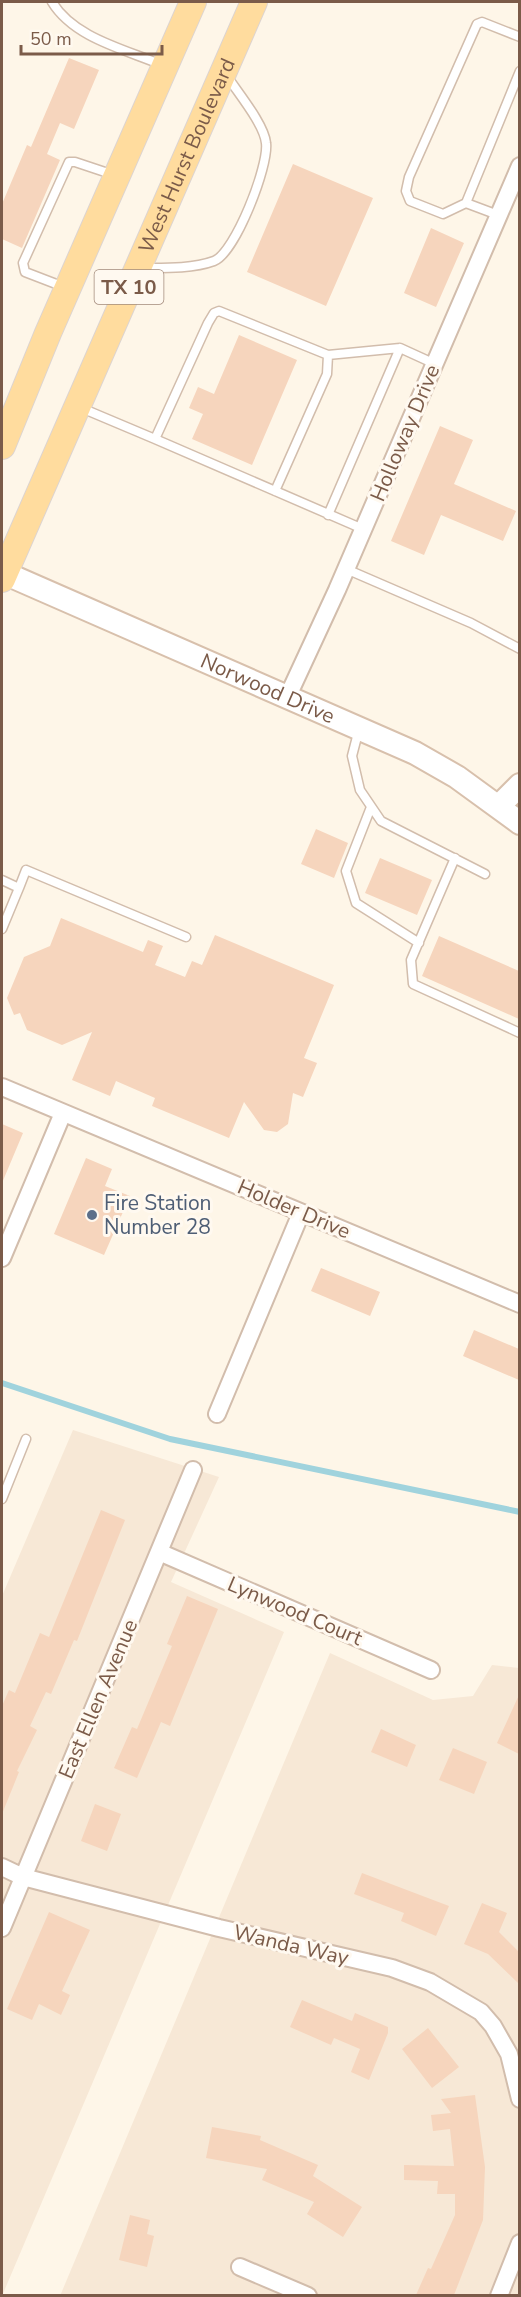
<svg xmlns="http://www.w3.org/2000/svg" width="521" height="2297" viewBox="0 0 521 2297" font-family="'Nunito Sans',sans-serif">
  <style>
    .residential { fill: #f7e8d6 }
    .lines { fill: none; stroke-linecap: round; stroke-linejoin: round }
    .stream { stroke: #a0d3dd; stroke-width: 6 }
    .building { fill: #f6d5bd }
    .lane-casing { stroke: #d2bdac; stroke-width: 11 }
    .street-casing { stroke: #d2bdac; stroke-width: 20 }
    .secondary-casing { stroke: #d8c0ac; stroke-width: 26 }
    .primary-casing { stroke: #ddd4d0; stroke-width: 28 }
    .lane { stroke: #fff; stroke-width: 8 }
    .street { stroke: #fff; stroke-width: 16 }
    .secondary { stroke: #fff; stroke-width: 22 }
    .primary { stroke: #ffdc9e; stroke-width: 26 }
    .service-dot { fill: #5c6f8a; stroke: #fff9f0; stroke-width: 2 }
    .labels { text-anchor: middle; stroke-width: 6; stroke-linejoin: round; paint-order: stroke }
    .shield { fill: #fff9f0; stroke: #a38a7b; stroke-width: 1.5 }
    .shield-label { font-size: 20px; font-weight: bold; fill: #7b5b49 }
    .street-label { font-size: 21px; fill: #7b5b49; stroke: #fff9f0 }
    .service-label { font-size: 21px; fill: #4e5e75; stroke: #fff9f0; text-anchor: start }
  </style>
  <rect width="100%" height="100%" fill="#fef6e8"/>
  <path class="residential" d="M73,1430L219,1477L171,1582L284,1632L2,2296V1596Z
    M330,1653L433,1700L473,1696L492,1665L519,1668V2295L60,2296Z"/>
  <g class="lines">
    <path class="stream" d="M2,1383L170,1439L520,1512"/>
  </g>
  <path class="building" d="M69,58L99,70L74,129L60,123L47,154L60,160L22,248L2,239V204L27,145L31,147Z
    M293,164L373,198L326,306L247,272Z
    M431,228L464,243L436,307L404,293Z
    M239,335L297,360L252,465L192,439L203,414L189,408L198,387L214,394Z
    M440,426L473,440L454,484L516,511L503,541L441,515L424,555L391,541Z
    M316,829L348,843L334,878L301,864Z
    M380,858L432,880L417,915L365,893Z
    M61,918L143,952L148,940L163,946L155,965L185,977L192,961L202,965L215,935L334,985L304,1058L317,1063L303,1097L293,1093L288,1124L277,1132L264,1130L244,1102L229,1138L152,1106L155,1098L116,1081L110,1096L72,1080L92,1032L62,1045L27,1030L20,1013L14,1015L7,998L24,957L50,946Z
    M439,936L519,971V1019L422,976Z
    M2,1124L23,1133L2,1183Z
    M86,1158L112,1169L105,1186L130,1196L104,1255L54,1234Z
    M321,1268L380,1292L370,1316L311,1291Z
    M474,1330L519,1349V1380L463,1356Z
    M101,1510L125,1520L77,1641L74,1640L51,1694L46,1692L30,1726L37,1730L17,1771L19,1772L2,1814V1706L9,1690L15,1693L40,1633L49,1637Z
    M187,1596L218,1609L170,1726L161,1722L137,1778L114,1768L132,1727L137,1729L172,1646L167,1644Z
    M519,1695V1754L497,1743Z
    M381,1729L416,1745L407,1767L371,1752Z
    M453,1748L487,1762L474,1794L439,1780Z
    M95,1804L121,1814L107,1851L81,1841Z
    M362,1873L449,1906L436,1936L401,1921L404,1913L354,1894Z
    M482,1903L507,1913L499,1932L519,1952V1984L488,1954L464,1944Z
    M49,1912L90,1930L62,1991L70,1995L61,2015L39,2004L32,2020L7,2009Z
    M302,2000L352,2021L355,2013L388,2027V2033L369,2080L351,2072L360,2049L334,2038L331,2045L290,2027Z
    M428,2028L459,2067L432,2088L402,2049Z
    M475,2095L485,2167L483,2220L454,2295H416L428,2268L431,2269L455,2215V2194H437L438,2181L404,2180V2165L454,2166L450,2129L433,2131L431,2115L451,2113L441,2099Z
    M212,2127L261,2136L260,2140L318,2165L313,2176L362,2207L343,2237L307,2214L314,2202L262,2180L267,2169L206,2158Z
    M130,2215L150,2220L147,2234L154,2236L147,2267L119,2260Z"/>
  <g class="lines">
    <defs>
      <path id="lane" d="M52,2C74,38 124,49 162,65
        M466,203L520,71
        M498,215L466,203L443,214L410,201L406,191L409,177L477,24L482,22L520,37
        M141,268C164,268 192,269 214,261C235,253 269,166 266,143C264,124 238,93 227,76
        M64,287L25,272L23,263L69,162H75L114,175
        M79,407L155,439L208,323L214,313L219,311L328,355L400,348L435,364
        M155,439L363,529
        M275,491L327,374L328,355
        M328,515L400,348
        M346,569L471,623L520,649
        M359,729L352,756L360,790L381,821L485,874
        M371,807L346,871L356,903L419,943
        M455,858L411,960L413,984L520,1033
        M2,880L19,888L2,929
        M19,888L26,870L186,937
        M2,1499L26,1439"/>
      <path id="street" d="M287,698L337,590L520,166
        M2,1087L520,1304
        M2,1258L63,1113
        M217,1414L301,1213
        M159,1552L431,1670
        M2,1867L23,1877L219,1928L392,1968L430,1982L481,2012L493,2026L509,2054L520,2099
        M2,1928L193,1470
        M240,2267L308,2296
        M499,2296L520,2243"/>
      <g id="secondary">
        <path id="s1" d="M2,572L415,753L457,777L520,823"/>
        <path d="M499,806L520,785"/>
      </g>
      <g id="primary">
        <path d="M2,446L48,333L193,2"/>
        <path id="s2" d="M2,579L254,2"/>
      </g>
    </defs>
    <use href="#lane" class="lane-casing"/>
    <use href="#street" class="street-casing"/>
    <use href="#secondary" class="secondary-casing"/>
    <use href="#primary" class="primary-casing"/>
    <use href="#lane" class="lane"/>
    <use href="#street" class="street"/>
    <use href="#secondary" class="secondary"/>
    <use href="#primary" class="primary"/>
  </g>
  <circle class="service-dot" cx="92" cy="1215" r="6"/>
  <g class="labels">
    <rect class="shield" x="94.5" y="270" width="69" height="34" rx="4.5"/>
    <g class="shield-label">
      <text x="129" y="294">TX 10</text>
    </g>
    <g class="street-label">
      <text dy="7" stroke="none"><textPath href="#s2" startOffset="462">West Hurst Boulevard</textPath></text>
      <text transform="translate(405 433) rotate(-67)" y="7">Holloway Drive</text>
      <text dy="7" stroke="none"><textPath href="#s1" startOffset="290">Norwood Drive</textPath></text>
      <text transform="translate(294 1209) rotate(23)" y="7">Holder Drive</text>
      <text transform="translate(295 1611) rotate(23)" y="7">Lynwood Court</text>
      <text transform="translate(98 1699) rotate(-67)" y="7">East Ellen Avenue</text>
      <text transform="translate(291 1945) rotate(13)" y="7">Wanda Way</text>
    </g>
    <g class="service-label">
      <text x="104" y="1210">Fire Station<tspan x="104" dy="24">Number 28</tspan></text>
    </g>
  </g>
  <rect width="521" height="2297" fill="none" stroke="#7b5b49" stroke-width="6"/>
  <path d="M21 45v9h141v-9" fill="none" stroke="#7b5b49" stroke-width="3"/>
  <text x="30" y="45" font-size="18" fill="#7b5b49" stroke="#fff9f0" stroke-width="4.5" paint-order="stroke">50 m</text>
</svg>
